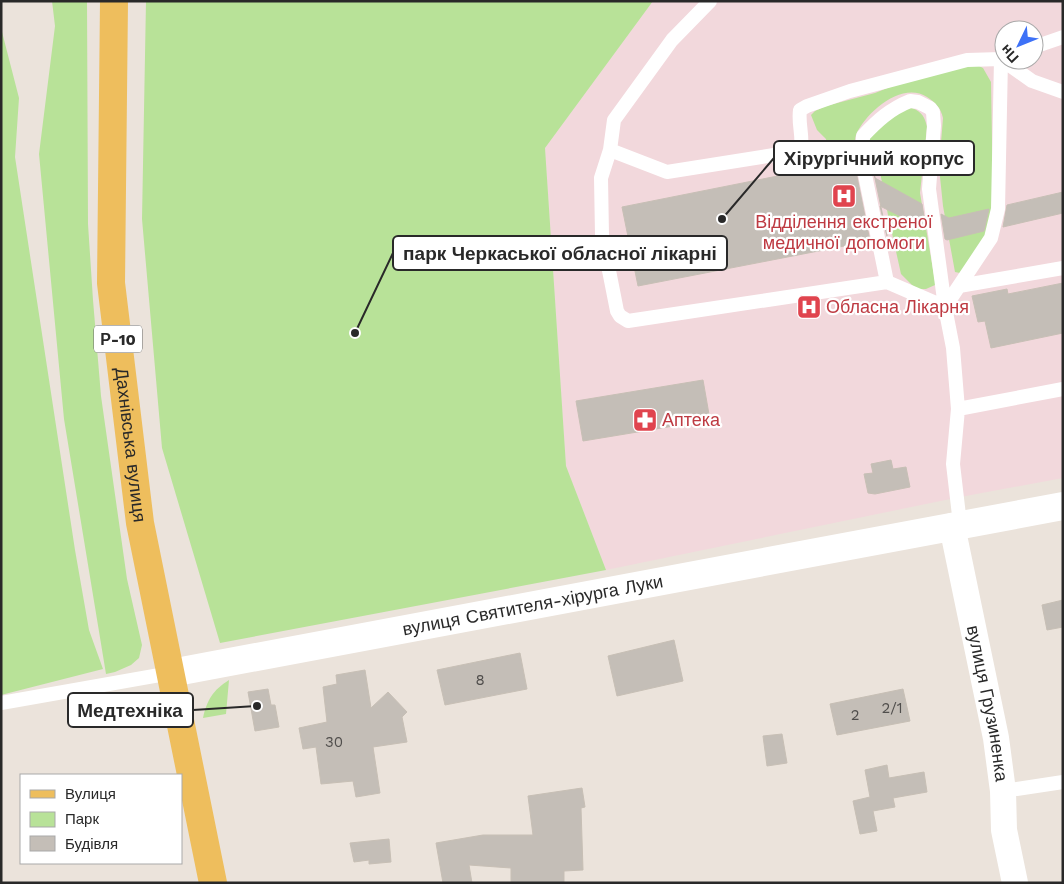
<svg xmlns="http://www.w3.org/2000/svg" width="1064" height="884" viewBox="0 0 1064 884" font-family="'Work Sans',sans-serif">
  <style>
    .medical { fill: #f2d8dc; fill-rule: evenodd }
    .green { fill: #b8e298 }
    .building { fill: #c4beb7; stroke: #c7bfb5 }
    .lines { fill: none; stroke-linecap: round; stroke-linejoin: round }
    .lane { stroke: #fff; stroke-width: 14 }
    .street { stroke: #fff; stroke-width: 26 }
    .secondary { stroke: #fff; stroke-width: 28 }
    .primary { stroke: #eebe5d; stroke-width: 28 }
    .labels { text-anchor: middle; stroke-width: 4.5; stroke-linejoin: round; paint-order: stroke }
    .number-label { font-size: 15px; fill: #504e4c }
    .shield { fill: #fff; stroke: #696969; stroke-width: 1 }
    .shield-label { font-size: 16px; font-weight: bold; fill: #292929 }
    .health-label { font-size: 18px; fill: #be3a42; stroke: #fff; text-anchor: start }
    .street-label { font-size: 18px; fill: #292929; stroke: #fff }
    .leader { fill: none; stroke: #292929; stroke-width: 2 }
    .callout-dot { fill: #292929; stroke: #fff; stroke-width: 2 }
    .callout { fill: #fff; stroke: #292929; stroke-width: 2 }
    .callout-label { font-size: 19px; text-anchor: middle; font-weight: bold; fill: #292929 }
  </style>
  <rect width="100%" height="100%" fill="#ebe3db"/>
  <path class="medical" d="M653,1H1063V478L955,498L606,570L566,466L545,148ZM1004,30H1034V60H1004Z"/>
  <path class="green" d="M52,1H87L88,224L93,300L101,396L127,579L142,645L139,658L131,665L115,672L106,674L64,419L39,154L55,26Z
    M146,1H653L545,148L566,466L606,570L220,643L162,448L142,219Z
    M1,28L19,98L15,157L75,550L89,630L103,669L1,695Z
    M977,65L983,68L991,82L993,198L988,233L960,273L955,272L943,206L939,167L943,118C941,108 935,102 927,97C902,81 866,112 856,135C854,141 856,149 852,154C845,160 835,161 826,162L828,150L826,139L817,130L811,115L815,111L826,106L875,93L900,83L967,66Z
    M912,108C922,112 925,117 927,127L920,193L935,281V285L926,289H919L914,287L901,274L888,215L878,161L874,162L872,152L869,151L870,138L876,129L904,109Z
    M229,680L226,714L203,718C207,700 213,690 229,680Z"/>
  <path class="building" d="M853,157L870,241L638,286L622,207L848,162L847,158Z
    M871,159L875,178L922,204L926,229L880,206L887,236Z
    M1063,192V213L1003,227L1007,205Z
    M989,209L984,231L947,240L945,239L941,214L949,218Z
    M1063,283V333L991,348L985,321L978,322L972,296L1007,289L1008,294Z
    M703,380L710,420L583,441L576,401Z
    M891,460L893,469L906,467L910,487L875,494L868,493L864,474L873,473L871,464Z
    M1063,600V627L1047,630L1042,605Z
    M674,640L683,681L617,696L608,656Z
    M520,653L527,689L445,705L437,670Z
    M365,670L371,708L388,692L407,712L402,717L407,742L373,747L380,793L356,797L353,781L321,784L316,747L303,749L299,728L327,722L323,687L337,684L336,675Z
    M268,689L271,705H275L279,727L255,731L248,692Z
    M903,689L910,721L837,735L830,704Z
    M782,734L787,763L767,766L763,736Z
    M887,765L889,778L924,772L927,792L893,798L895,807L873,811L877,831L860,834L853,801L870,797L865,770Z
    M582,788L585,807L581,808L583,870L564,871V883H511V868L469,865L472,883H443L436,843L483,835H533L528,796Z
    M389,839L391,862L369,864V860L354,862L350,843Z"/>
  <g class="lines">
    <path class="lane" d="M710,1L672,40L614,120L610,150L667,172L793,152L801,149C803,135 798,123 800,110L807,106L850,91L967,60L1001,59L1032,81L1063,92
      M1034,47L1063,37
      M910,101L918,102L930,108L933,112L934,126L929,189L945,307L887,282L862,160L863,136C877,121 890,109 910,101Z
      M610,150L601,178L602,235L617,311L620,316L628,321L887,282
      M959,286L1063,268
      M958,409L1063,389
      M960,524L953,464L958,409L953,348L945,307L991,238L998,209L1001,59L1004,58
      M1,703L171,673
      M1003,791L1063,782"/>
    <path class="street" id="s1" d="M952,526L996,738L1003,791L1004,830L1015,883"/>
    <path class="secondary" id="s2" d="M171,673L1063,506"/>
    <path class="primary" id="s3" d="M114,1L111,283L140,523L213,883"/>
  </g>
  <defs>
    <symbol id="hospital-square" viewBox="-11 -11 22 22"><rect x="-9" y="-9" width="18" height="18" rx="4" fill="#e0444e" stroke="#fff"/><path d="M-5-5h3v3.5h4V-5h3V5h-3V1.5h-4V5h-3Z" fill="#fff"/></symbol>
    <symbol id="pharmacy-square" viewBox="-11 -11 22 22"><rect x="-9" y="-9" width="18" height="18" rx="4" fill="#e0444e" stroke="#fff"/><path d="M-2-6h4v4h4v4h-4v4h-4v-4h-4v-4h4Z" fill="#fff"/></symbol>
  </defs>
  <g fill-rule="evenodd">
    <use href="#hospital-square" x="830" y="182" width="28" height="28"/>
    <use href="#hospital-square" x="795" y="293" width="28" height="28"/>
    <use href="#pharmacy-square" x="631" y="406" width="28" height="28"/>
  </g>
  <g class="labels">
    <g class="number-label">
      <text x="480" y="685">8</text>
      <text x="892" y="713">2/1</text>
      <text x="855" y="720">2</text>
      <text x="334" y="747">30</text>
    </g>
    <rect class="shield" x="94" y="325.5" width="48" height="27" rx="4"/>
    <g class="shield-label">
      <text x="118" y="345">Р-10</text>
    </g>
    <g class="health-label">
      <text x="844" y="228" text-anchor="middle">Відділення екстреної<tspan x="844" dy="21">медичної допомоги</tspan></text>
      <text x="826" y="313">Обласна Лікарня</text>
      <text x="662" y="426">Аптека</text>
    </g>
    <g class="street-label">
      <text dy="6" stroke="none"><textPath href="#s3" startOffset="445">Дахнівська вулиця</textPath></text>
      <text dy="6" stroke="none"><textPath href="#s2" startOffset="368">вулиця Святителя-хірурга Луки</textPath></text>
      <text dy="6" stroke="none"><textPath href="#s1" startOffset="181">вулиця Грузиненка</textPath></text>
    </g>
  </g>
  <path class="leader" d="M722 219L774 158M355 333L393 253M257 706L193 710"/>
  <g class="callout-dot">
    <circle cx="722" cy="219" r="5"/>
    <circle cx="355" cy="333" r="5"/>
    <circle cx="257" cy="706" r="5"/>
  </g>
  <g class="callout">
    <rect x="774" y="141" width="200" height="34" rx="5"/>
    <rect x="393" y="236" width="334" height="34" rx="5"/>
    <rect x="68" y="693" width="125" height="34" rx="5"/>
  </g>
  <g class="callout-label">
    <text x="874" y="165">Хірургічний корпус</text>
    <text x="560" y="260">парк Черкаської обласної лікарні</text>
    <text x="130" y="717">Медтехніка</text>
  </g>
  <rect width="1064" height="884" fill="none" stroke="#292929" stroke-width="5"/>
  <rect x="20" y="774" width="162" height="90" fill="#ffffff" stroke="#a9a9a9"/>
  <rect x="30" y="790" width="25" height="8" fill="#eebe5d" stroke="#a9a9a9"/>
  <text x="65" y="799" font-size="15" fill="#292929">Вулиця</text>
  <rect x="30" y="812" width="25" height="15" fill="#b8e298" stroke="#a9a9a9"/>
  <text x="65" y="824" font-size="15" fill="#292929">Парк</text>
  <rect x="30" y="836" width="25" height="15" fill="#c4beb7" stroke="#a9a9a9"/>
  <text x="65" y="849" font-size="15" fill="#292929">Будівля</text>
  <g transform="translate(1019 45) rotate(227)"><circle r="24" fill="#ffffff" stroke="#a9a9a9"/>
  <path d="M0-4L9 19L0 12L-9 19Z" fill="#3d71f7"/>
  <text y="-8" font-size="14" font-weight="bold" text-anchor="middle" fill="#292929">Пн</text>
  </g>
</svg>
